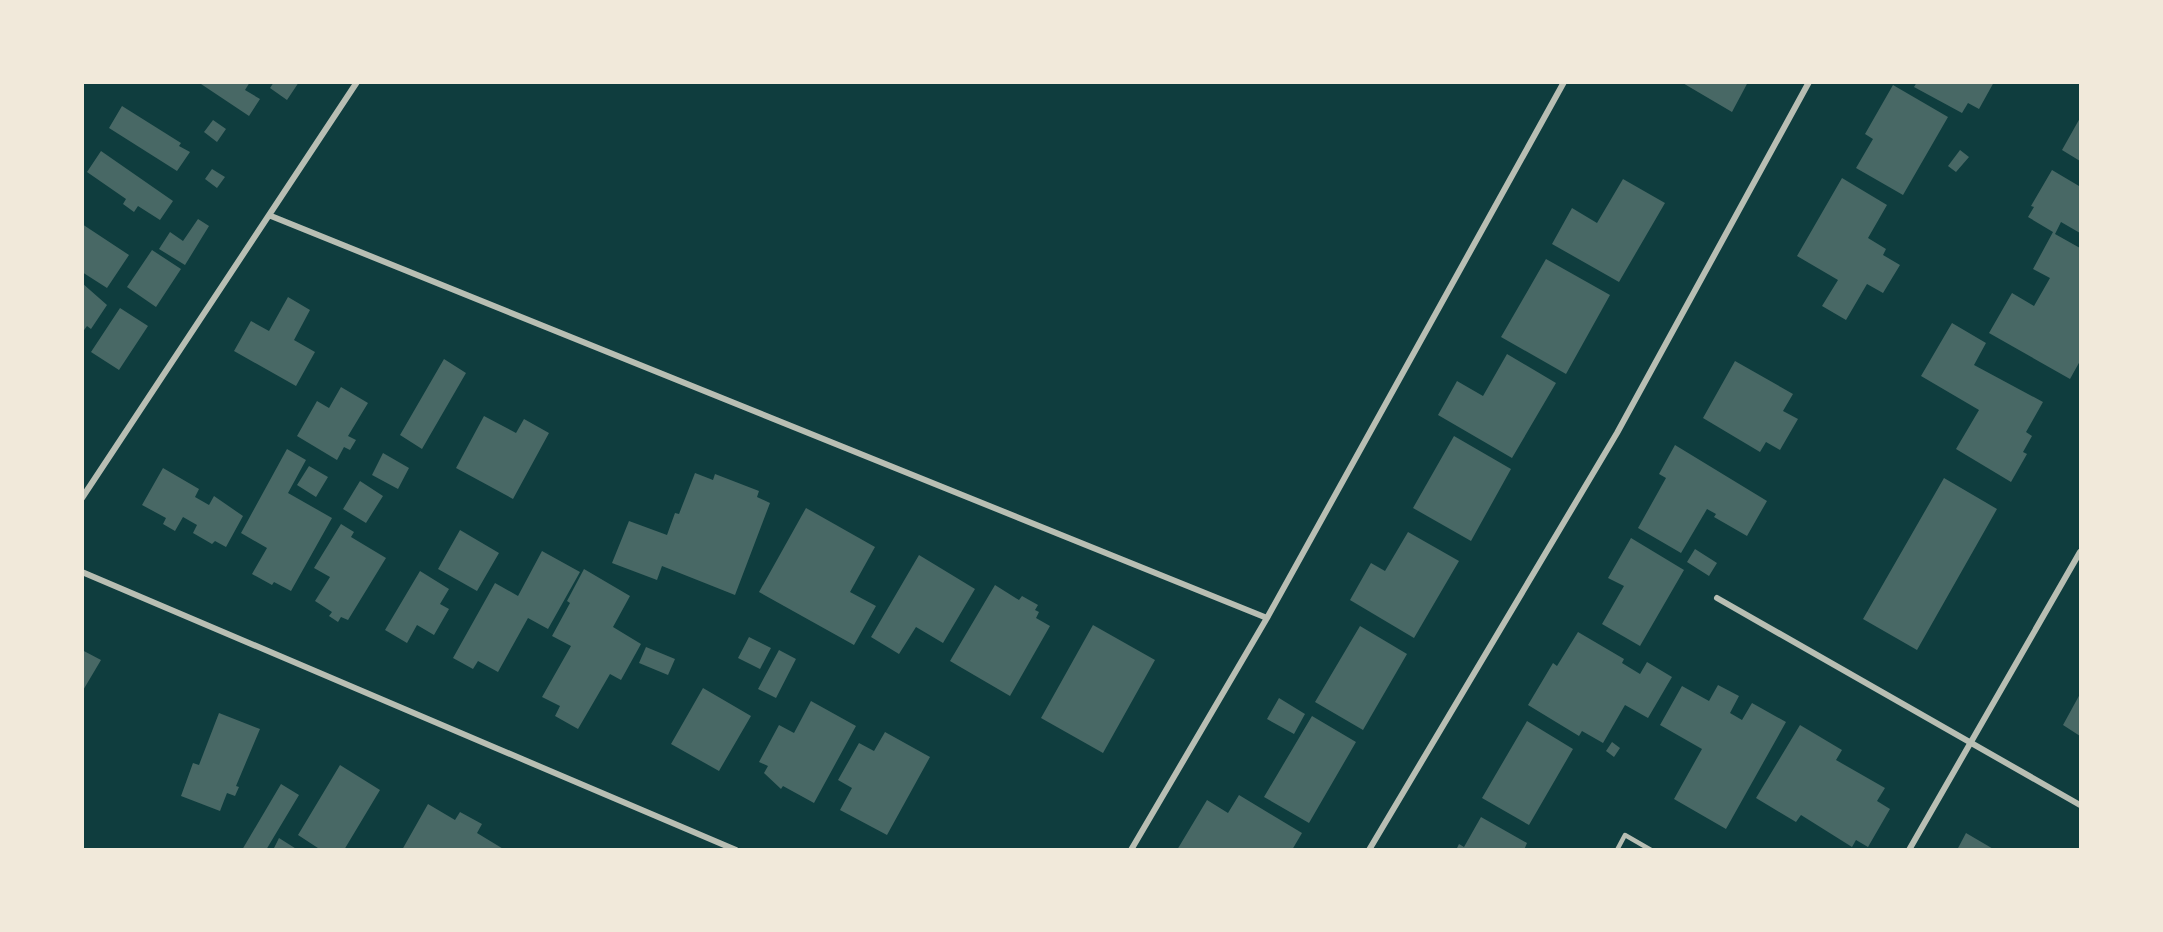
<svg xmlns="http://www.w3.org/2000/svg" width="2163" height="932" viewBox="0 0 2163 932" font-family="Karla,sans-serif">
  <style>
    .building { fill: #486865 }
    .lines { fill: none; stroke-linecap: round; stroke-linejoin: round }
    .service { stroke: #b8beb3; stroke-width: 4.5 }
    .minor { stroke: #b8beb3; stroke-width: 6 }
  </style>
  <rect width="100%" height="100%" fill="#0f3d3e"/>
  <path class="building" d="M198,82H250L245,90L260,99L249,116Z
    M274,82H299L287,100L270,88Z
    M1681,82H1748L1732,112Z
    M1917,82H1994L1979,109L1968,103L1962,113L1914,87Z
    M1893,85L1948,117L1903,195L1856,168L1873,139L1865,134Z
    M122,106L181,143L179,146L190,152L177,171L109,128Z
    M2080,118V161L2062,150Z
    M213,120L226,129L217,142L204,132Z
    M1960,150L1969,157L1956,172L1948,166Z
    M101,151L173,201L160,220L138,206L134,212L123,204L126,199L87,172Z
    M212,169L225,177L217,188L205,179Z
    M2052,170L2079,186L2080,182V233L2061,222L2055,234L2080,248V361L2070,379L1989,333L2012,293L2034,306L2050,278L2033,269L2053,232L2028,217L2034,207L2031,206Z
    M1842,178L1887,205L1868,238L1886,249L1883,255L1900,265L1883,293L1867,284L1846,320L1822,306L1838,280L1797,256Z
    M1623,179L1665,203L1619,282L1552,244L1572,208L1597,223Z
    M198,219L209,226L185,265L159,249L170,232L183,241Z
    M82,224L129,255L107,288L82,272Z
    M152,250L181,269L156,307L127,287Z
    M1546,259L1610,295L1566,374L1501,337Z
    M82,283L107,305L91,329L87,326L82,333Z
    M288,297L310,310L294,340L315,352L296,386L234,351L251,321L269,331Z
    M120,308L148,326L119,370L91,352Z
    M1952,323L1986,343L1974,365L2043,402L2026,432L2032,436L2023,452L2027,454L2011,482L1956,449L1979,410L1921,376Z
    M1507,354L1556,383L1512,458L1438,415L1457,381L1483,396Z
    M444,359L466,373L422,449L400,435Z
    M1735,361L1793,394L1783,411L1798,419L1780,450L1766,442L1760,452L1703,418Z
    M341,387L368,403L348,436L356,440L350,450L344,447L337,460L297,436L317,401L329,408Z
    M484,416L516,433L524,419L549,433L513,499L456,468Z
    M1454,436L1511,469L1471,541L1413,508Z
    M1675,445L1767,501L1747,536L1714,517L1716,514L1707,509L1681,553L1638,528L1666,478L1659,474Z
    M287,449L306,460L288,493L332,518L291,591L274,582L272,585L252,574L267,548L241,533Z
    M383,453L409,468L398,489L372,475Z
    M309,466L328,477L316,497L297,485Z
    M163,468L199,489L195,497L209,505L214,496L243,516L226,547L215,541L212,544L193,533L197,525L183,517L175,531L163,524L166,518L142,505Z
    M695,473L713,480L715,474L759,491L757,497L770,503L735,595L662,566L657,580L612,563L629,521L667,535L675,513L679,514Z
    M1944,478L1997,509L1917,650L1863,619Z
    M360,481L383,496L366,523L343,509Z
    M806,508L875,547L850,592L876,606L854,645L759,592Z
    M341,524L354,532L351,537L386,558L348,620L341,617L338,622L329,616L332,612L315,601L330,577L314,568Z
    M460,530L499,553L477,591L438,569Z
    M1408,532L1459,561L1414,638L1350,600L1371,563L1385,571Z
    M1631,538L1684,570L1640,646L1602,624L1624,586L1608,578Z
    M1695,549L1717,563L1709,576L1687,562Z
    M542,551L580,572L548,629L528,618L498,672L478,661L473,669L453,658L495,583L518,596Z
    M919,555L975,589L943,643L916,627L899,654L871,637Z
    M584,569L630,596L613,627L641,644L621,680L610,674L578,729L555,716L560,706L542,697L571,646L552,636L570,603L567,601Z
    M420,571L449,589L440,604L449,609L434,635L417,625L407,643L385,630Z
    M995,585L1019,600L1022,596L1038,605L1035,610L1039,612L1036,618L1050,626L1010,696L950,661Z
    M1093,625L1155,660L1103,753L1041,718Z
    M1360,626L1407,654L1363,730L1315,702Z
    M1578,632L1624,659L1622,663L1640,674L1647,662L1672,677L1648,718L1625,705L1603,743L1582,731L1579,736L1528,705L1553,663L1557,666Z
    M749,637L771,648L760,669L738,658Z
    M646,647L675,659L668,675L639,663Z
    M82,650L101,660L82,692Z
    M779,650L796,659L776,698L758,689Z
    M1718,685L1739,696L1730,713L1742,720L1752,703L1786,722L1726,829L1674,799L1702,749L1660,725L1682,686L1709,701Z
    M703,688L751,716L719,771L671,744Z
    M2080,694V736L2063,725Z
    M1279,698L1305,714L1294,734L1267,719Z
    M811,701L856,726L814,803L783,786L781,789L764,773L768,766L759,762L779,725L794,733Z
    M219,713L260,729L236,786L239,787L235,796L227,793L220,811L181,796L193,763L199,765Z
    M1312,716L1356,742L1309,823L1264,797Z
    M1527,721L1573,749L1529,825L1482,798Z
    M1800,725L1842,750L1836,760L1885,788L1877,801L1890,809L1868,847L1856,840L1852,847L1801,815L1796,822L1756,798Z
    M885,732L930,757L887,835L840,810L852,788L838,780L859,743L874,751Z
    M1612,742L1620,748L1614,757L1606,751Z
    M340,765L380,790L344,850H321L298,835Z
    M281,784L299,795L266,850H242Z
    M1239,795L1302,833L1292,850H1177L1207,800L1228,813Z
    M428,804L455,820L460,812L482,824L477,833L505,850H402Z
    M1481,817L1527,843L1524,850H1456L1459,844L1464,847Z
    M1966,833L1995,850H1957Z
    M279,838L298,850H273Z"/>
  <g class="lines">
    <path class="service" d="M1617,850L1625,835L1651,850"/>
    <path class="minor" d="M271,216L1267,618
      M82,498L357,82
      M82,572L736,850
      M1717,598L2080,805
      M1131,850L1267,618L1564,82
      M1369,850L1617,433L1809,82
      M1909,850L2080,552"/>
  </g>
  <rect width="2163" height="932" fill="none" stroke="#f1e9da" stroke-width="168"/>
</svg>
